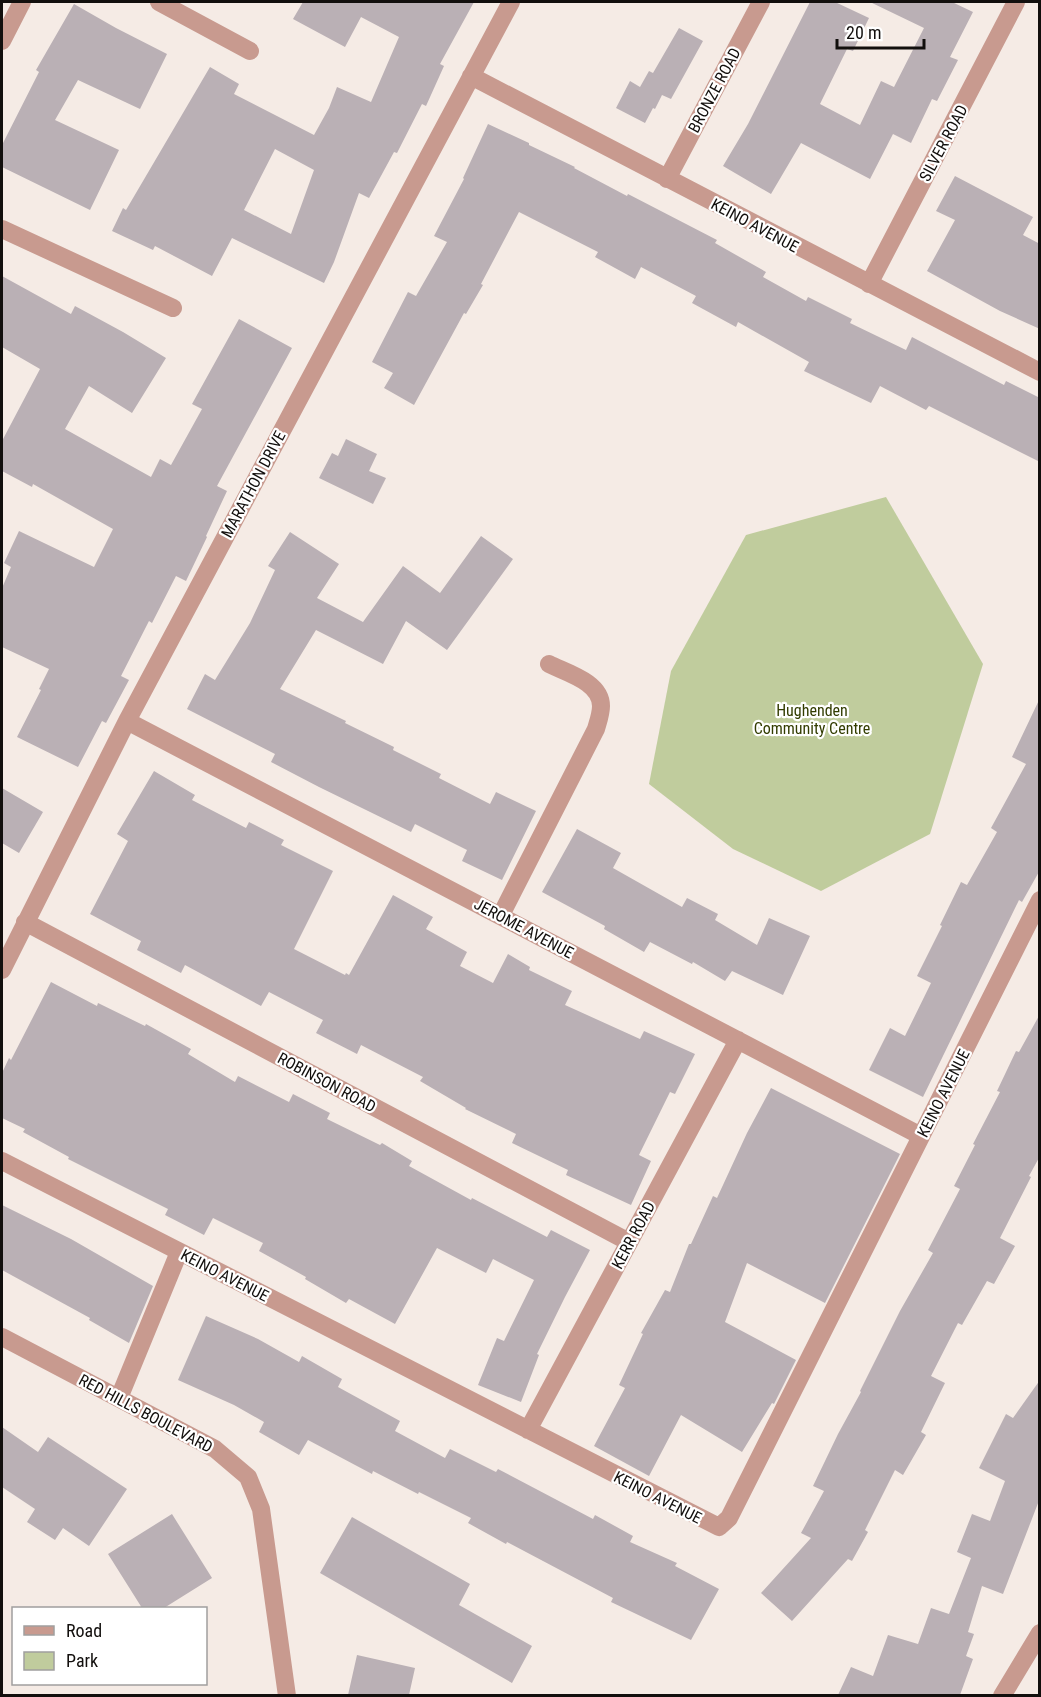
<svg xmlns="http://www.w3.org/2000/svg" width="1041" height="1697" viewBox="0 0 1041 1697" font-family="'Roboto Condensed',sans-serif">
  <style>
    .green { fill: #c0cc9d }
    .building { fill: #bab0b5; fill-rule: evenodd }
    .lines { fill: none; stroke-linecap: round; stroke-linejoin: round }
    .minor { stroke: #c89a8f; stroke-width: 18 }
    .labels { text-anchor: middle; stroke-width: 4.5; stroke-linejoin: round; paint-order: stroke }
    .street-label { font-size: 16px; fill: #120f0d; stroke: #fff }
    .park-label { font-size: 16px; fill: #323c00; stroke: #fff }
  </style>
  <rect width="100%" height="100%" fill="#f5ebe5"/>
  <path class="green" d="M886,497L983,664L930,834L821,891L733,849L649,784L671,671L746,535Z"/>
  <path class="building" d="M303,2H474L440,64L444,66L426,106L422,104L397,153L394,152L369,198L359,193L334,262L324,283L232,238L212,276L155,246L153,250L112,231L123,208L126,210L210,67L239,84L234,94L314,135L329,108L337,87L371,102L399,37L361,17L345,47L293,19ZM275,149L314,170L291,234L244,210Z
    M810,2H835L869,18L853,51L847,49L820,104L860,125L881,81L894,87L924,28L870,2H952L973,12L950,57L958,60L937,101L932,99L911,143L893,134L870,179L801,143L771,194L723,166L748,124Z
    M74,4L116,28L167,54L140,109L78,80L55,120L119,150L90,210L2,167V145L39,72L36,70Z
    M679,28L703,41L671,99L662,95L655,109L653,108L645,123L616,108L630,81L640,87L649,71L653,73Z
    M488,124L529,143V145L575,167L574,168L627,196L628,194L717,240L715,243L766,272L763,277L806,301L808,297L852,319L850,323L906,350L912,337L1004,385L1006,381L1040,398V462L929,406L926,410L880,386L871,403L804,371L809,362L738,322L736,327L692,303L696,296L641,267L635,279L595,257L598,252L519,212L481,284L483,285L466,314L464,313L414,405L384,388L393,373L372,362L408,292L416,296L447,242L434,236L464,179L463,178Z
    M955,176L1033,217L1023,235L1040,244V329L1000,311L927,271L955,220L936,211Z
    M2,276L71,314L75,306L123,332L166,358L132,413L89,386L65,429L151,477L160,459L171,465L202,409L192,404L239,319L292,348L217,486L227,491L206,536L207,537L186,581L176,576L152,623L149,621L121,676L129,680L106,723L102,721L78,767L17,737L41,690L39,689L49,669L2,647V588L11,567L4,563L19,531L94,567L113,529L33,484L32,487L2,471V441L40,369L2,347Z
    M346,439L377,454L369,471L386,478L373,504L319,478L332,453L338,456Z
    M290,532L339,564L317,598L363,622L403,566L440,593L481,536L513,559L447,650L406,621L383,664L316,630L280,689L346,721L345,723L394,747L393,750L441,774L439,778L490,804L496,792L536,811L502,880L462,861L467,850L415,824L411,832L319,787L271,762L275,754L187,709L205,674L215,680L250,623L275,570L268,566Z
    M1040,698V870L1022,902L1019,900L923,1097L869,1070L890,1028L905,1036L931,983L917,976L942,926L940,925L961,882L967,885L997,832L991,828L1026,764L1012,757Z
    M154,771L195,795L192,800L246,828L249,822L284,840L281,845L333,871L294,949L345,975L346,973L349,975L393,895L433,917L426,929L467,952L460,966L493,983L508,954L530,967L529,970L572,991L565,1005L640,1039L644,1031L695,1054L675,1094L670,1092L639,1155L651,1161L631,1205L566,1175L568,1170L512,1143L516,1134L465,1109L466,1108L420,1081L423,1077L361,1045L357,1054L316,1033L323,1020L269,992L261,1006L185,965L181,973L137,950L141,941L90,914L128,841L117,834Z
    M2,788L43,812L19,853L2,843Z
    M577,829L621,853L613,868L682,907L687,898L718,914L715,920L757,945L769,918L810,936L783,995L732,971L725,981L693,962L692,964L650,942L644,952L604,929L605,926L542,892Z
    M51,982L97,1006L98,1003L145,1026L146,1024L191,1049L188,1054L235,1082L238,1076L289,1102L293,1094L330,1113L327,1119L380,1145L382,1143L412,1161L409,1166L471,1200L472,1198L547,1237L551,1230L590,1250L565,1297L537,1354L539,1355L521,1402L478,1385L497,1338L504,1341L534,1280L493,1259L486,1273L437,1248L395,1324L349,1299L346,1303L305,1279L306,1277L259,1251L263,1243L213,1218L204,1235L165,1215L168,1209L68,1159L69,1157L23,1132L25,1129L2,1118V1073L9,1058L11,1060Z
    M1040,1014V1156L1029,1176L1031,1177L1000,1238L1015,1246L994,1284L987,1281L962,1325L958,1323L931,1376L945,1383L921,1432L926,1435L903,1475L895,1470L865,1530L868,1532L852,1561L848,1559L792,1621L761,1593L811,1538L801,1533L824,1491L813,1486L838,1434L861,1392L860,1391L900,1311L933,1253L928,1250L960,1189L954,1186L975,1145L973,1144L1000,1092L997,1091L1016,1051L1019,1052Z
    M771,1088L900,1154L825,1303L747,1263L725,1322L796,1360L774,1404L772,1403L742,1452L681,1415L649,1476L594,1446L625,1388L619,1385L643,1334L641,1333L665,1290L670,1292L689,1244H691L713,1196L717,1198L747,1133Z
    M2,1205L71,1239L153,1286L129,1343L89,1320L90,1318L2,1270Z
    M206,1316L258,1339L299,1362L302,1356L342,1379L338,1387L400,1421L395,1431L445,1458L450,1449L496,1472L498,1469L593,1519L595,1515L633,1536L630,1542L677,1563L675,1566L719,1589L691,1640L611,1602L613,1598L507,1542L506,1544L468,1523L471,1518L419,1492L418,1494L373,1471L372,1474L308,1440L299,1455L259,1432L264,1422L234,1405L178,1380Z
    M1040,1380V1498L1003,1594L982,1586L968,1632L974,1634L966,1656L973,1659L960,1695H838L851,1667L873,1676L888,1635L918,1644L931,1608L949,1614L971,1558L957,1552L972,1514L990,1521L1005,1481L979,1468L1006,1414L1013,1418Z
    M2,1427L38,1452L48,1437L127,1489L89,1546L63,1528L55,1540L27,1522L35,1509L2,1487Z
    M172,1514L212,1578L164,1608H142L108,1554Z
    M352,1517L470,1584L459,1605L532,1646L512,1683L320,1573Z
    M357,1655L415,1668L409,1695H348Z"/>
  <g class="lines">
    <path class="minor" d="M159,2L250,51
      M2,41L22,2
      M471,76L1040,372
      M667,179L761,2
      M2,229L173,308
      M869,284L1016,2
      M127,721L921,1136
      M501,915L596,729C598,722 601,714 601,706C601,682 567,673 549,664
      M25,922L629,1242
      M2,970L127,721L511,2
      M2,1161L719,1527L729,1518L1040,900
      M2,1337L215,1449L248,1477L261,1509L287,1696
      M119,1398L179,1252
      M528,1430L738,1040
      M1002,1696L1040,1633"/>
  </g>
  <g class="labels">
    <g class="street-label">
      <text transform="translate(714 90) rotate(-62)" y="6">BRONZE ROAD</text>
      <text transform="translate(943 143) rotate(-62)" y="6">SILVER ROAD</text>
      <text transform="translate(755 225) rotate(28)" y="6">KEINO AVENUE</text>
      <text transform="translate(253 484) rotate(-62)" y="6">MARATHON DRIVE</text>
      <text transform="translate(524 928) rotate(28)" y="6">JEROME AVENUE</text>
      <text transform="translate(327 1082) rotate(28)" y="6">ROBINSON ROAD</text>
      <text transform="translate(943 1093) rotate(-63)" y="6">KEINO AVENUE</text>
      <text transform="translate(633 1235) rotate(-62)" y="6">KERR ROAD</text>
      <text transform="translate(225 1275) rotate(27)" y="6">KEINO AVENUE</text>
      <text transform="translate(146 1413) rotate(28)" y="6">RED HILLS BOULEVARD</text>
      <text transform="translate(658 1497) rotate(27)" y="6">KEINO AVENUE</text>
    </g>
    <g class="park-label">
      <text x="812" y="716">Hughenden<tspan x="812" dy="18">Community Centre</tspan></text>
    </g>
  </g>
  <rect width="1041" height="1697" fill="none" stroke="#120f0d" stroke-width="6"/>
  <rect x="12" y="1607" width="195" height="78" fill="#ffffff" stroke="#a09f9e" stroke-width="1.5"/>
  <rect x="24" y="1626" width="30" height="9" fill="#c89a8f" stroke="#a09f9e" stroke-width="1.5"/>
  <text x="66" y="1637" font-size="18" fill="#120f0d">Road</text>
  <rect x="24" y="1652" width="30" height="18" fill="#c0cc9d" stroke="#a09f9e" stroke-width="1.5"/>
  <text x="66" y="1667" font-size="18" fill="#120f0d">Park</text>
  <path d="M837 39v9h87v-9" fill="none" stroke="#120f0d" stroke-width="3"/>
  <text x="846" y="39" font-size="18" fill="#120f0d" stroke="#ffffff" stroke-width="4.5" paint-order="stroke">20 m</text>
</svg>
